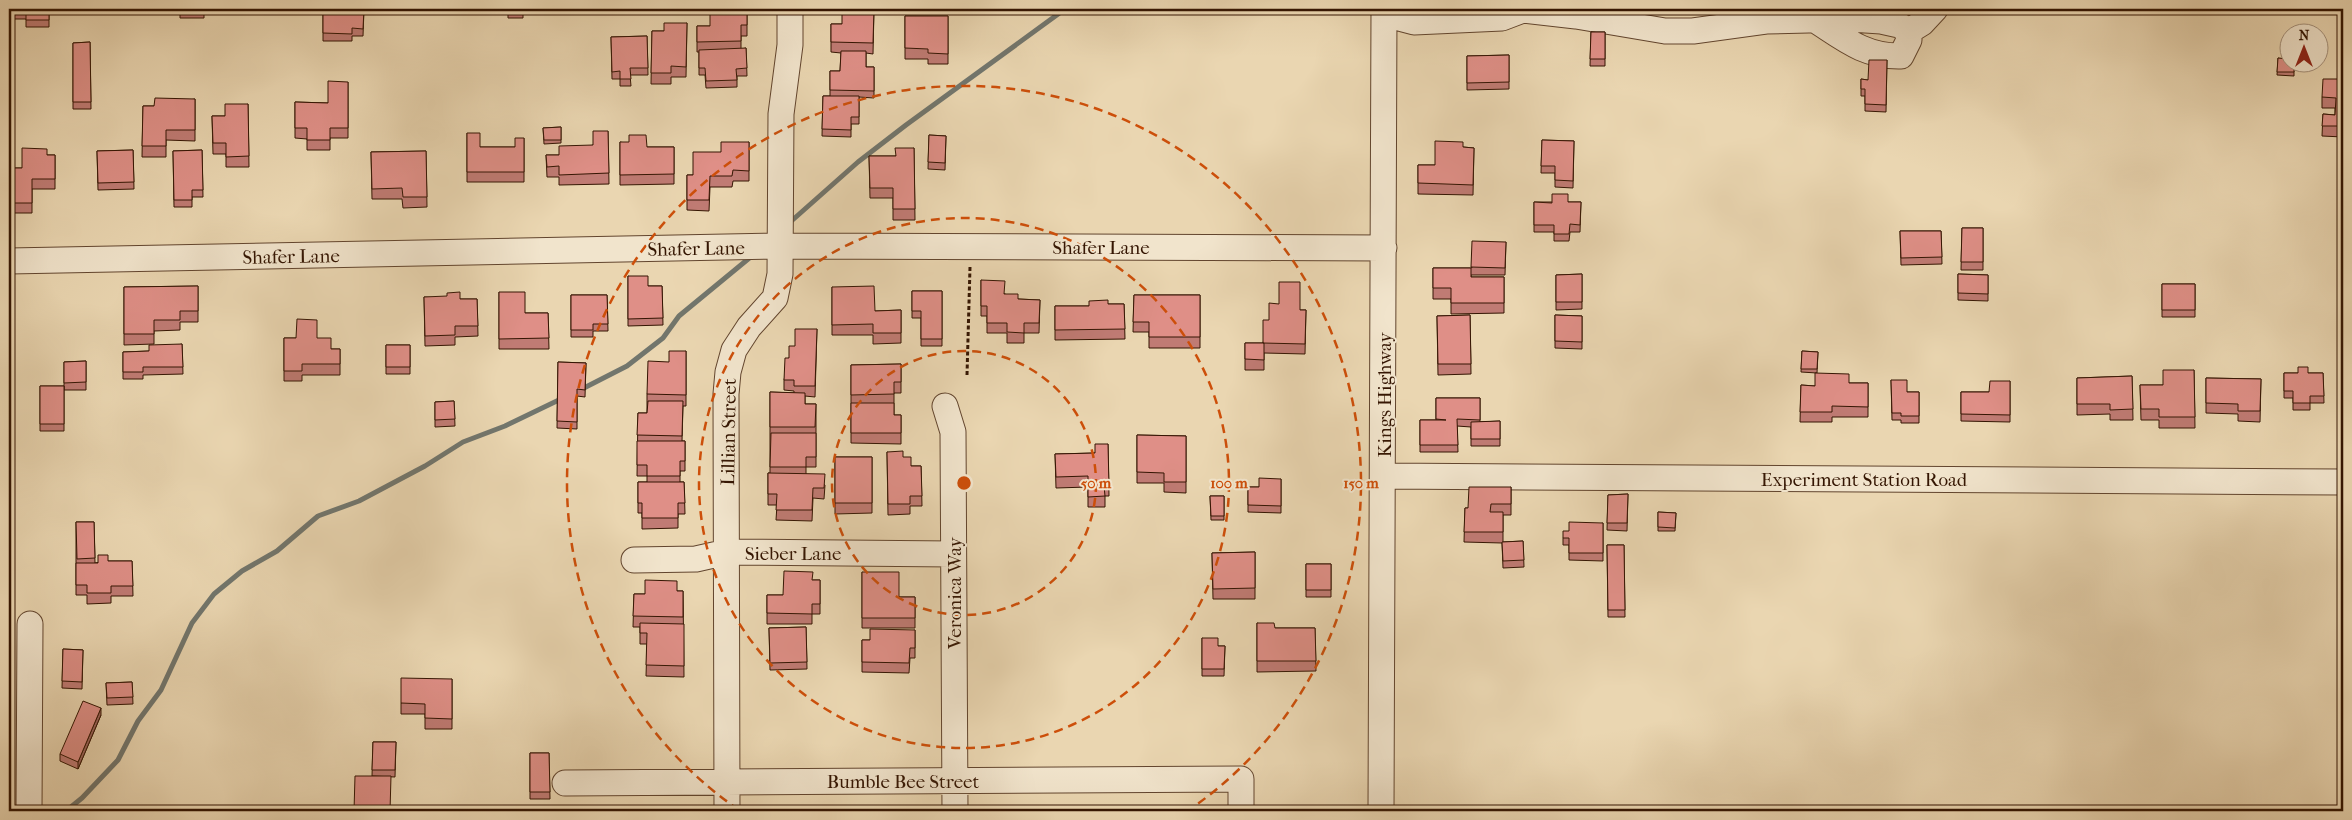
<svg xmlns="http://www.w3.org/2000/svg" width="2352" height="820" viewBox="0 0 2352 820" font-family="'IM FELL French Canon',serif">
  <style>
    .lines { fill: none; stroke-linecap: round; stroke-linejoin: round }
    .stream { stroke: #72766d; stroke-width: 5 }
    .minor-casing { stroke: #62452e; stroke-width: 27 }
    .path { stroke: #341502; stroke-width: 3; stroke-dasharray: 4 2.5; stroke-linecap: butt }
    .minor { stroke: #f1e4cc; stroke-width: 25 }
    .wall { fill: #c07b74; stroke: #341502 }
    .shaded-wall { fill: #9c645e; stroke: #341502 }
    .building { fill: #df8f87; stroke: #341502 }
    .ring { fill: none; stroke: #cd4f0a; stroke-width: 2.5; stroke-dasharray: 9 6 }
    .labels { text-anchor: middle; stroke-width: 4; stroke-linejoin: round; paint-order: stroke }
    .street-label { font-size: 19px; fill: #341502; stroke: #f1e4cc }
    .centre { fill: #cd4f0a; stroke: #f1e4cc; stroke-width: 2.5 }
    .ring-label { font-size: 15px; text-anchor: middle; font-weight: bold; fill: #cd4f0a; stroke: #f1e4cc; stroke-width: 4; stroke-linejoin: round; paint-order: stroke }
  </style>
  <rect width="100%" height="100%" fill="#ead6b1"/>
  <filter id="stains"><feTurbulence type="fractalNoise" baseFrequency=".004" numOctaves="4"/><feColorMatrix values="0 0 0 0 .2 0 0 0 0 .09 0 0 0 0 .02 0 0 0 .5 -.17"/></filter>
  <radialGradient id="worn" r=".72"><stop offset=".6" stop-color="#630" stop-opacity="0"/><stop offset="1" stop-color="#630" stop-opacity=".3"/></radialGradient>
  <g class="lines">
    <path class="stream" d="M788,224L858,162L906,125L1065,9
      M580,390L627,366L663,338L679,316L753,255
      M66,811L82,798L118,760L138,721L161,690L192,623L214,594L242,571L277,551L318,516L359,501L425,466L463,442L505,426L563,398"/>
    <defs>
      <path id="minor" d="M1384,10L1395,17L1414,22L1502,18L1523,10L1576,16L1665,31H1693L1766,21L1850,19L1881,21L1899,25L1909,31V40L1901,56C1865,57 1843,38 1815,20
        M1909,31L1922,23L1935,9
        M9,261L781,246L1384,248
        M945,406L953,432L955,811
        M1384,476L2343,482
        M634,560L696,559L727,552L953,554
        M565,783L1241,779V811
        M29,811L30,624
        M727,811L726,394L728,372L734,350L749,327L775,298L780,274L781,114L790,45V9
        M1381,811L1384,9"/>
    </defs>
    <use href="#minor" class="minor-casing"/>
    <path class="path" d="M967,375L970,267"/>
    <use href="#minor" class="minor"/>
  </g>
  <path class="wall" d="M9,9H49V27H26V19H9Z
    M180,9H204V18H180Z
    M323,9H364L363,36H352V41H323Z
    M508,9H523V18H508Z
    M747,9V36H741V49L746,48L747,76H737V87L706,88L705,75H699V52H697V26H710Z
    M874,9L873,54L866,53V67H874V98L859,97V124H851V137L822,136L823,96H830V71H840L841,53L831,52V24H842Z
    M1419,9H1474V13H1419Z
    M1872,9H1909V12L1872,10Z
    M905,16H948V64H928V59H905Z
    M687,23L686,77H671V84H651L652,31H664Z
    M1591,32H1605V66H1590Z
    M647,36L648,75H630L631,86H620V79H612L611,37Z
    M90,42L91,109H73V43Z
    M1509,55V89L1467,90V56Z
    M2278,58L2294,62V76L2277,75Z
    M1887,60L1886,112L1865,111V96H1861V79L1868,80Z
    M2343,79V137L2322,136L2323,114L2335,115V108H2322V97Z
    M348,82V138H330V150H307V139L295,138V102L328,103Z
    M195,99V141L166,140V157H142L143,106H154Z
    M248,104L249,167H226V154H213L212,116H225Z
    M561,127V143L544,144L543,128Z
    M608,131L609,184L559,185V177H547L546,155H559L593,145Z
    M467,133L480,147H515L524,138V182H467Z
    M929,135L946,136L945,170L928,169Z
    M1542,140L1574,141L1573,188L1555,187V173H1541Z
    M620,142L647,147H674V184L620,185Z
    M749,142V181H733L732,187H710L709,211L687,210V175H693L721,152Z
    M1463,147L1474,148L1473,195L1418,194V165H1435Z
    M914,148L915,220H893V198H870L869,156H895Z
    M133,150L134,189L98,190L97,151Z
    M202,150L203,197H192V207H174L173,151Z
    M426,151L427,207L403,208L402,199H372L371,152Z
    M47,155H55V189H32V213H9V168H22Z
    M1534,202H1581L1580,232H1570L1569,241H1554V232H1534Z
    M1962,228H1983V270H1961Z
    M1900,231H1941L1942,264L1901,265Z
    M1506,242L1505,275H1471V277H1504V313L1451,314V299H1433V268H1471Z
    M1582,274V309L1556,310V275Z
    M1958,274L1988,275V301L1958,300Z
    M628,276L648,286H662L663,325L628,326Z
    M981,280L1005,294L1018,299L1040,300L1039,333H1024V343H1007V333H987V316H981Z
    M2162,284H2195V317H2162Z
    M198,286V322H180V330L154,331V344L124,345V287Z
    M832,287L875,311L901,310V343L873,344V335H832Z
    M912,291H942V346H921V318H912Z
    M499,292L525,313H548L549,349H499Z
    M571,295H607L608,331H593V337H571Z
    M1134,295H1200V348H1149V332H1133Z
    M424,297L460,299H477L478,336L455,337V345L425,346Z
    M1108,304H1124L1125,339L1055,340V306H1089Z
    M1300,310H1306L1305,354L1264,353V370H1245V343H1263L1269,320Z
    M1470,315L1471,374L1438,375L1437,316Z
    M1555,315L1582,316V349L1555,348Z
    M817,329L815,397L805,396V404H816V467H806V474L825,485L824,499L813,498L812,521L776,520L777,505H768V473H770V392L794,393V391L784,390V380L789,358L795,346Z
    M284,338H317L331,349H340V375H302V381H284Z
    M182,344L183,374L143,375V379H123V352L149,351Z
    M386,345H410V374H386Z
    M686,351V406H683L682,441H685V471H680V482H684L685,514H678V528L642,529V513H638V482H647V476H637L638,413H647V394L669,362Z
    M1802,351L1818,352L1817,373L1801,372Z
    M86,361V390H64V362Z
    M558,362L586,363L585,397L577,396V429L557,428Z
    M901,364V393H894V415H901V444L851,443V365Z
    M2194,370L2195,428H2159V420H2141L2140,385H2163Z
    M2284,373H2323L2324,403H2310V410H2293V398H2284Z
    M2132,376L2133,420H2110V414L2077,415V378Z
    M2206,378L2261,379L2260,422L2238,421V414L2206,413Z
    M1891,380L1907,392H1919V423H1901V420H1892Z
    M2010,381V422L1961,421V392H1989Z
    M1849,383H1868V417H1832V422H1800L1801,385L1815,386Z
    M40,386H64V431H40Z
    M1436,398H1480V422L1500,421V446H1471V427L1457,426L1458,452H1420V420H1436Z
    M454,401L455,426L435,427V402Z
    M1137,435L1186,436V493L1164,492V483H1137Z
    M1108,444L1109,496H1105V507H1088V487L1056,488L1055,454L1095,453Z
    M887,452L903,457L911,466H921L922,506H910V514L888,515Z
    M835,457H872V513L835,514Z
    M1281,479V513L1248,512V487H1259Z
    M1511,487V515H1503V542L1523,541L1524,567L1503,568L1502,543L1464,542L1465,508H1468Z
    M1628,494L1627,531L1607,530L1608,495Z
    M1210,496H1224V520H1211Z
    M1658,512L1676,513L1675,531H1658Z
    M76,522H94L95,563L108,561H132L133,596H111V603L87,604V595H76Z
    M1603,523V561L1569,560V545H1563V538L1569,531Z
    M1607,545H1624L1625,617H1608Z
    M1255,552V599H1213L1212,553Z
    M1306,564H1331V597H1306Z
    M862,572L899,597H915V628H862Z
    M813,580H820V614H812V624H767V595H783Z
    M677,591H683L684,677L646,676L647,644H640V627H633L634,594H645Z
    M1257,623L1275,628H1315L1316,671L1257,672Z
    M806,627L807,669L770,670L769,628Z
    M915,630V658H910L909,673L862,672V640H870Z
    M1202,638L1218,646H1225L1224,676H1202Z
    M63,649L83,650L82,689L62,688Z
    M452,679V729H425V714H401V703Z
    M132,682L133,704L107,705L106,683Z
    M101,715L78,769L60,761V754Z
    M373,742H396L395,777L372,776Z
    M530,753H549L550,799H530Z"/>
  <path class="shaded-wall" d="M101,708V715L78,769V762Z"/>
  <path class="building" d="M9,9H49V20H26V12H9Z
    M180,9H204V11L180,10Z
    M323,9H364L363,29L352,28V34L323,33Z
    M710,9H747V25H741V41L697,42V26H710Z
    M842,9H874L873,43L831,42V24H842Z
    M905,16H948V54L928,53V49L905,48Z
    M664,23H687L686,67L671,66V73H651L652,31H664Z
    M1591,32H1605V59H1590Z
    M647,36L648,68H630L631,79H620V71L612,72L611,37Z
    M90,42L91,102H73V43Z
    M746,48L747,68L736,69L737,80L706,81L705,68H699V50Z
    M841,51H866V67H874V91L830,90V71H840Z
    M1509,55V82L1467,83V56Z
    M2278,58L2290,59V62H2294V72H2277Z
    M1869,60H1887L1886,105L1865,104V89H1861V79L1868,80Z
    M2323,79H2343V126H2322L2323,114L2335,115L2336,98L2322,97Z
    M328,81L348,82V128H330V140H307V128H295V102L328,103Z
    M823,96H859V117H851V130L822,129Z
    M155,98L195,99V130H166V146H142L143,106H154Z
    M225,104H248L249,156L226,157V143H213L212,116H225Z
    M561,127V140H544L543,128Z
    M593,131H608L609,173L559,175V166L547,167L546,155H559V146L593,145Z
    M467,133H480V147H515V138H524V172H467Z
    M629,135H646L647,147H674V174L620,175V142H629Z
    M929,135L946,136L945,163L928,162Z
    M1542,140L1574,141L1573,181L1555,180V166H1541Z
    M1435,141L1463,142V147L1474,148L1473,185L1418,183V165H1435Z
    M721,142H749V171L733,170L732,176H710L709,200H687V175H693V152H721Z
    M22,148L47,149V155H55V179H32V203H9V168H22Z
    M895,148H914L915,209H893V188H870L869,156H896Z
    M133,150L134,182L98,183L97,151Z
    M202,150L203,190H192V200H174L173,151Z
    M426,151L427,197H403L402,188L372,189L371,152Z
    M1552,194H1568V202H1581L1580,225L1570,224L1569,234H1554V225H1534V202L1552,203Z
    M1962,228H1983V262H1961Z
    M1900,231H1941L1942,257L1901,258Z
    M1472,241L1506,242L1505,268L1471,267Z
    M1433,268H1471V277H1504V303H1451V288H1433Z
    M1582,274V302H1556V275Z
    M1958,274L1988,275V294L1958,293Z
    M628,276H648V286H662L663,318L628,319Z
    M981,280L1005,281L1004,294H1018V299L1040,300L1039,323H1024V333L1007,332V323H987V306H981Z
    M1279,282H1300V310H1306L1305,344L1263,343V320H1269V303L1279,304Z
    M2162,284H2195V310H2162Z
    M198,286V311H180V320H154V334H124V287Z
    M874,286L875,311L901,310V333H873V324L832,325V287Z
    M912,291H942V339H921V311H912Z
    M460,292V299H477L478,326H455V335L425,336L424,297L447,296V293Z
    M499,292H525V313H548L549,338L499,339Z
    M571,295H607L608,324H593V330H571Z
    M1134,295H1200V337H1149V322H1133Z
    M1108,300V304H1124L1125,329L1055,330V306H1089V301Z
    M1470,315L1471,364H1438L1437,316Z
    M1555,315L1582,316V342L1555,341Z
    M297,319L317,320V338H331V349H340V364H302V371H284V338H296Z
    M795,329H817L815,386H794V380H784L785,358H789V346H795Z
    M1245,343H1264V360L1245,359Z
    M182,344L183,367H143V372H123V352L149,351V345Z
    M386,345H410V367H386Z
    M669,351H686V395L647,394L648,361L669,362Z
    M1802,351L1818,352L1817,369H1801Z
    M86,361V382L64,383V362Z
    M558,362L586,363L585,390L577,389V422L557,421Z
    M901,364V382H894V394L851,395V365Z
    M2298,367H2308V373H2323L2324,396H2310V403H2293V391H2284V373H2298Z
    M2163,370H2194L2195,417H2159V409H2141L2140,385H2163Z
    M1815,373L1849,374V383H1868V407L1832,406V412H1800L1801,385L1815,386Z
    M2132,376L2133,409L2110,410V404H2077V378Z
    M2206,378L2261,379L2260,411H2238V404L2206,403Z
    M1891,380H1907V392H1919V416H1901V413H1892Z
    M1990,381H2010V415L1961,414V392H1989Z
    M40,386H64V424H40Z
    M770,392L805,393V404H816L815,427H770Z
    M1436,398H1480V420L1457,419L1458,445H1420V420H1446L1436,419Z
    M454,401L455,419L435,420V402Z
    M648,401H683L682,436L637,435L638,413H647Z
    M851,403H894V415H901V433H851Z
    M1500,421V439H1471V422Z
    M771,433H816V457H806V467H770Z
    M1137,435L1186,436V482H1164V473L1137,472Z
    M637,441H685V461H680V476H647V465H637Z
    M1095,444H1108L1109,486H1104L1105,496L1088,497V476L1056,477L1055,454L1095,453Z
    M903,451V457H911V466H921L922,496H910V504H888L887,452Z
    M835,457H872V503H835Z
    M768,473L825,474L824,488H813L812,510H776L777,494H768Z
    M1259,478L1281,479V506L1248,505V487H1259Z
    M638,482H684L685,503H678V518H642V503H638Z
    M1469,487H1511V504H1491L1490,512H1503V532H1464L1465,508H1468Z
    M1628,494L1627,523H1607L1608,495Z
    M1210,496H1224V516H1211Z
    M1658,512L1676,513L1675,528L1658,527Z
    M76,522H94L95,558L77,559Z
    M1569,522L1603,523V553H1569V538H1563V531H1569Z
    M1523,541L1524,560L1503,561L1502,542Z
    M1607,545H1624L1625,610H1608Z
    M1255,552V588L1213,589L1212,553Z
    M98,555H108V561H132L133,586H111V593H87V585H76V563H98Z
    M1306,564H1331V590H1306Z
    M784,571L813,572L812,580H820V604H812V614L767,613V595H783Z
    M862,572H899V597H915V618H862Z
    M645,580L677,581V591H683V617L633,616L634,594H645Z
    M640,623L684,624V666L646,665L647,633H640Z
    M1257,623H1274L1275,628H1315L1316,661H1257Z
    M806,627L807,662L770,663L769,628Z
    M870,629L915,630V648H910L909,663L862,662V640H870Z
    M1202,638H1218V646H1225L1224,669H1202Z
    M63,649L83,650L82,682L62,681Z
    M401,678L452,679V719L425,718V704L401,703Z
    M132,682L133,697L107,698L106,683Z
    M83,701L101,708L78,762L60,754Z
    M373,742H396L395,770H372Z
    M530,753H549L550,792H530Z
    M355,776H391L390,811H354Z"/>
  <g class="ring">
    <circle cx="964" cy="483" r="132"/>
    <circle cx="964" cy="483" r="265"/>
    <path d="M739 810A397 397 0 1 1 1189 810"/>
  </g>
  <g class="labels">
    <g class="street-label">
      <text x="1101" y="254">Shafer Lane</text>
      <text transform="translate(696 248) rotate(-1)" y="7">Shafer Lane</text>
      <text transform="translate(291 256) rotate(-1)" y="7">Shafer Lane</text>
      <text transform="translate(1384 395) rotate(-90)" y="7">Kings Highway</text>
      <text transform="translate(728 432) rotate(-89)" y="7">Lillian Street</text>
      <text x="1864" y="486">Experiment Station Road</text>
      <text x="793" y="560">Sieber Lane</text>
      <text transform="translate(954 593) rotate(-90)" y="7">Veronica Way</text>
      <text x="903" y="788">Bumble Bee Street</text>
    </g>
  </g>
  <circle cx="964" cy="483" r="8" class="centre"/>
  <g class="ring-label">
    <text x="1096" y="488">50 m</text>
    <text x="1229" y="488">100 m</text>
    <text x="1361" y="488">150 m</text>
  </g>
  <rect width="2352" height="820" fill="none" stroke="#ead6b1" stroke-width="30"/>
  <rect x="10" y="10" width="2332" height="800" fill="none" stroke="#341502" stroke-width="2.5"/>
  <rect x="15" y="15" width="2322" height="790" fill="none" stroke="#341502"/>
  <g transform="translate(2304 48)"><circle r="24" fill="#f1e4cc" stroke="#a5917b"/>
  <path d="M0-4L9 19L0 12L-9 19Z" fill="#8f2418"/>
  <text y="-8" font-size="14" font-weight="bold" text-anchor="middle" fill="#341502">N</text>
  </g>
  <rect width="100%" height="100%" filter="url(#stains)"/>
  <rect width="100%" height="100%" fill="url(#worn)"/>
</svg>
